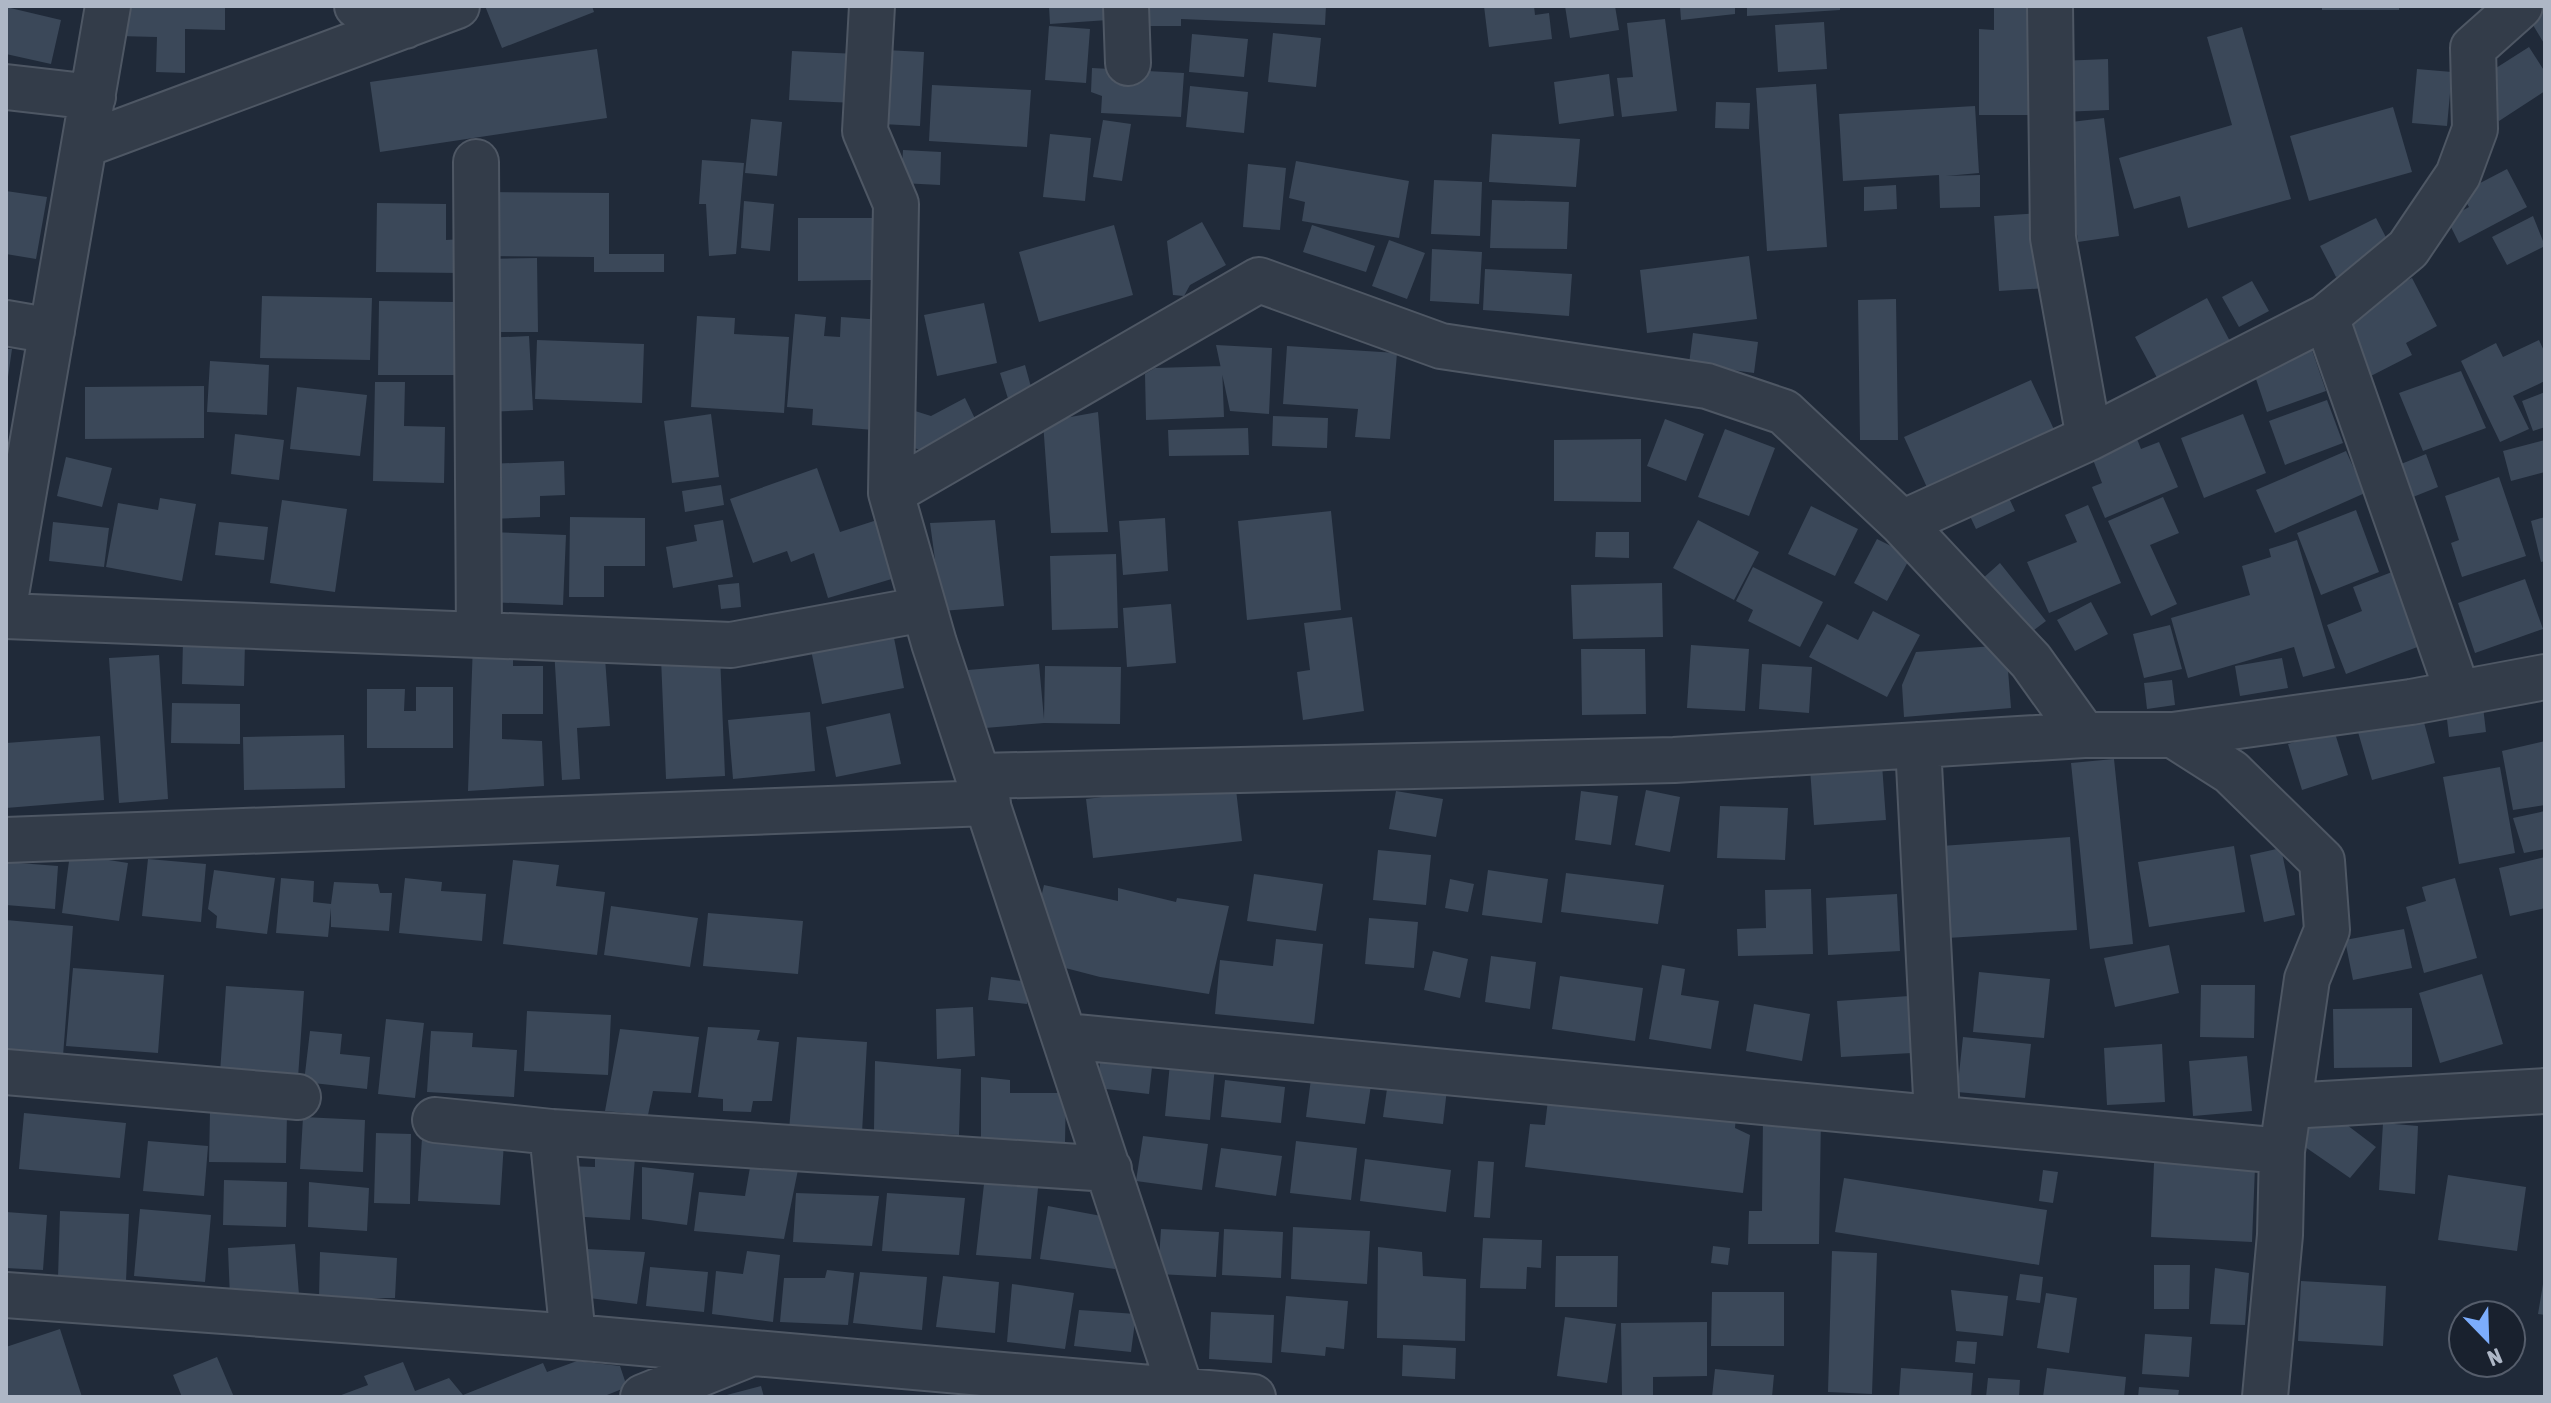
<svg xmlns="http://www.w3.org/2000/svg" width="2551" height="1403" viewBox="0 0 2551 1403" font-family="'Asap Condensed',sans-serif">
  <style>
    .building { fill: #3b4859 }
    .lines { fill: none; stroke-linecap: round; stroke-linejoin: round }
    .minor-casing { stroke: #4e5764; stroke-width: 48 }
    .minor { stroke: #333c49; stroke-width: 44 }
  </style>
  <rect width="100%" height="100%" fill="#202a39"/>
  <path class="building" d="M119,6H225V30L185,29V73L156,72L157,37L118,36Z
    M485,6H592L594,12L502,48Z
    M1049,6H1107L1108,20L1050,24Z
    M1133,6H1326L1325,25L1181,19V26H1132Z
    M1484,6H1534L1535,15L1549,13L1552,39L1489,47Z
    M1565,6H1615L1619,30L1570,38Z
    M1680,6H1735V14L1681,20Z
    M1747,6H1840V10L1747,16Z
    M2031,6V115H1979V29L1994,30V7Z
    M2322,6H2399V10H2322Z
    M2543,6H2545V45L2527,15Z
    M6,7L61,20L51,64L6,54Z
    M1665,19L1677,111L1622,117L1617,78L1633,77L1627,23Z
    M1824,22L1827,69L1778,72L1775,25Z
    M1049,26L1090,29L1086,83L1045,80Z
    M2242,27L2291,199L2188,228L2180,196L2134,209L2119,158L2232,125L2207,37Z
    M1273,33L1321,38L1316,87L1268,82Z
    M1192,34L1248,39L1244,77L1189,72Z
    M2529,47L2545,72V91L2499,121L2474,82Z
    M597,49L607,118L380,152L370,82Z
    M885,50L924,52L920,126L882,124Z
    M792,51L858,54L855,103L789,100Z
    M2108,59L2109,110L2061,112L2059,61Z
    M1092,68L1184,73L1181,117L1101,113L1102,96L1091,92Z
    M2417,69L2452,72L2447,126L2412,123Z
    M1609,74L1614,116L1559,124L1554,82Z
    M1816,84L1827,247L1767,251L1756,88Z
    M932,85L1031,90L1027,147L929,141Z
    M1190,86L1248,92L1244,133L1186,127Z
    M1716,102L1750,103L1749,129L1715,128Z
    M1975,106L1979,173L1946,176L1980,175V207L1940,208L1939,175L1843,181L1839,114Z
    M2393,107L2412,172L2309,201L2290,136Z
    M2104,118L2119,236L2078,242L2063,123Z
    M751,119L782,122L777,176L745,173Z
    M1103,120L1131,124L1122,181L1093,177Z
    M1050,134L1091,138L1085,201L1043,197Z
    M1492,134L1580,139L1576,187L1489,182Z
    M903,150L941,152L940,185L901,183Z
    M702,160L744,163L736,254L709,256L706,204H699Z
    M1296,161L1409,181L1399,238L1302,221L1305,202L1289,198Z
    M1248,164L1286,168L1280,230L1243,227Z
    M2507,169L2527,207L2459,243L2447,219L2469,207L2461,193Z
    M1434,180L1482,182L1480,236L1431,234Z
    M1896,185L1897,209L1864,211V187Z
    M6,191L47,197L36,259L6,254Z
    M484,192L609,193V254H664V272H594V257L484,256Z
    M1492,200L1569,202L1567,249L1490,248Z
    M744,201L774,204L770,251L741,248Z
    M377,203L446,204V240L462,239L461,273L376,272Z
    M2042,213L2047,288L1999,291L1994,216Z
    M2533,216L2545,246L2507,265L2492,237Z
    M798,218H873V280L798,281Z
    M2376,218L2392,249L2336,277L2320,246Z
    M1202,222L1226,265L1190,285L1184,296L1173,295L1167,241Z
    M1114,225L1133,295L1039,322L1019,252Z
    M1312,225L1375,246L1366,272L1303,252Z
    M1389,240L1425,253L1407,299L1372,286Z
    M1432,249L1482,252L1479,304L1430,301Z
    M1749,256L1757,319L1647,333L1640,270Z
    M537,258L538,332H485L484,259Z
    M1485,269L1572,274L1569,316L1483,310Z
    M2412,278L2437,326L2406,343L2412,355L2365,379L2344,338L2356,331L2346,311Z
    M2252,281L2269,311L2239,327L2222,297Z
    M262,296L372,298L370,360L260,358Z
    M2207,298L2232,345L2161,385L2135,337Z
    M1896,299L1898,440H1860L1858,300Z
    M379,301L455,302V375H378Z
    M984,303L997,363L937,376L924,315Z
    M795,314L826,317L824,336L840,337L841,317L883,320L874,430L812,425L813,409L787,407Z
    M697,316L735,318L734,334L789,337L784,413L691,407Z
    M1693,333L1758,342L1754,373L1689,364Z
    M529,336L533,410L485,412L481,338Z
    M537,340L644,344L642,403L535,399Z
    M2539,340L2545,353V381L2513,396L2529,429L2500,442L2461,361L2496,343L2503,357Z
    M1216,345L1272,348L1269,414L1230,411Z
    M1287,346L1397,353L1390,439L1355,437L1358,409L1283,404Z
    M6,349H12L8,377H6Z
    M2312,350L2326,391L2267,412L2253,370Z
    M210,361L269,365L267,415L207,412Z
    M1025,365L1034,398L1010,405L1000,373Z
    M1222,366L1224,417L1146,420L1145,374L1155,368Z
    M2461,371L2486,428L2423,451L2399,393Z
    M2031,380L2057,436L1930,494L1904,437Z
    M375,382H405L404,426L445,427L444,483L373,481Z
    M204,386V438L85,439V387Z
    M297,387L367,395L360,456L290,449Z
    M2545,392V427L2533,431L2522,401Z
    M965,398L979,427L928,453L898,442L896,405L931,416Z
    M2327,400L2343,443L2285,465L2269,421Z
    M1098,412L1108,532L1051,533L1043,422Z
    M711,414L719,477L672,483L664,421Z
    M2243,414L2266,473L2204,498L2181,438Z
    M1273,416L1328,418L1327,448L1272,446Z
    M1665,419L1704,434L1686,481L1647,466Z
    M1248,428L1249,455L1169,456L1168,430Z
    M1725,429L1775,448L1749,516L1698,497Z
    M235,434L284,440L279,480L231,474Z
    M1641,439V502L1554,501V440Z
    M2137,439L2141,449L2159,442L2178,487L2105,518L2092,487L2102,483L2092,457Z
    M2545,440V472L2511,481L2503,451Z
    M2346,451L2365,493L2275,533L2256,490Z
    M2426,454L2438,487L2403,501L2391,468Z
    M66,457L112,468L102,507L57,496Z
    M564,461L565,495L540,496V517L489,519L487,464Z
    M817,468L840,532L877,520L895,578L828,598L814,553L791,562L787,551L753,563L730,499Z
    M2499,477L2526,556L2462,577L2451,543L2459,540L2445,496Z
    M2002,483L2015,511L1976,529L1963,501Z
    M721,485L724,505L685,512L682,491Z
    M2163,497L2179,533L2150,545L2177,604L2151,616L2108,521Z
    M160,498L196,504L182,581L106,567L118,503L158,510Z
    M282,500L347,509L335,592L270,583Z
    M2088,505L2121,583L2049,613L2027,562L2077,542L2065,515Z
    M1811,506L1858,529L1835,576L1788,554Z
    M2356,510L2379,572L2321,595L2297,533Z
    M1331,511L1341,610L1247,620L1238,521Z
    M570,517L645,518V566H604V597H569Z
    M2545,517V561L2541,562L2531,521Z
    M1165,518L1168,571L1123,575L1119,521Z
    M723,520L733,577L673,588L666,547L697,541L694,525Z
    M995,520L1004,606L942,611L930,523Z
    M1698,520L1759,552L1734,600L1673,568Z
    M53,522L109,528L104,567L49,561Z
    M219,522L268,527L264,560L215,555Z
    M489,532L566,535L563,605L487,602Z
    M1596,532H1629V558L1595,557Z
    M1877,539L1911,556L1887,601L1854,583Z
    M2297,540L2335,668L2303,677L2294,647L2188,678L2171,618L2250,595L2242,566L2271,557L2269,549Z
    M1116,554L1118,628L1052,630L1050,556Z
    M2000,563L2046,621L2026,636L1981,580Z
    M1753,567L1823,602L1800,647L1748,621L1753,610L1736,601Z
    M2392,572L2420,646L2346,674L2327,625L2362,611L2353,587Z
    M2525,579L2543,629L2475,653L2458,603Z
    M739,583L741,607L721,609L718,585Z
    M1662,583L1663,637L1573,639L1571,585Z
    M2091,602L2108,634L2075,651L2057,620Z
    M1171,604L1176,663L1127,667L1123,608Z
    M1873,611L1920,635L1887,697L1809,657L1827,624L1858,640Z
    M1352,617L1364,711L1303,720L1297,672L1310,670L1304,623Z
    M891,623L904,688L822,704L809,640Z
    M2170,625L2182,669L2144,678L2133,634Z
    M183,640L245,642L244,686L182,684Z
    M513,641V666H543V714H502V739L542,741L544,786L468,791L473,642Z
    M1691,645L1749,649L1745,711L1687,708Z
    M2006,645L2011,708L1904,717L1902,685L1916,652Z
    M554,649L605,658L610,726L577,728L580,779L562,780Z
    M1581,649H1645L1646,714L1582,715Z
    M159,655L168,799L119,803L109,658Z
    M720,655L725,776L666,779L661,658Z
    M2282,658L2288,688L2240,696L2235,666Z
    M1039,664L1044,719L1045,666L1121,667L1120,724L1044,723L973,729L968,670Z
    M1762,664L1812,667L1809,713L1759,709Z
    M2172,680L2175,705L2147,709L2144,683Z
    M416,687H453V748H367V689H405L404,711H416Z
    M2482,698L2486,732L2449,737L2445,702Z
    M172,703L240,704V744L171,743Z
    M810,712L815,771L733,779L728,720Z
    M890,713L901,764L836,777L826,727Z
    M2422,715L2435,763L2372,780L2358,732Z
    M2334,730L2348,775L2302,790L2288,744Z
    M344,735L345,788L244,790L243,737Z
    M100,736L104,800L6,808V743Z
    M2545,741V805L2513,810L2502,751Z
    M2114,759L2133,944L2090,949L2071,763Z
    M1882,764L1886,820L1814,825L1810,768Z
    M2500,767L2515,853L2459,864L2443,777Z
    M1235,781L1242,841L1093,858L1086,799Z
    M1646,790L1680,797L1670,852L1635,845Z
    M1396,791L1443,799L1436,837L1389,829Z
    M1581,791L1618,796L1611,845L1575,840Z
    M1720,806L1788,808L1785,860L1717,858Z
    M2545,811V849L2524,853L2513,818Z
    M2070,837L2077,930L1947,938L1941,846Z
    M2234,846L2245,912L2149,927L2138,862Z
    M2281,848L2295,915L2264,922L2250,855Z
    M1378,850L1431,855L1426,905L1373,900Z
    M70,854L128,863L119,921L62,913Z
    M2545,857V908L2510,916L2499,868Z
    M148,859L206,864L201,922L142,916Z
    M513,860L559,865L556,886L605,892L597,955L503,944Z
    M6,862L58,866L55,909L6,905Z
    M214,870L275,878L267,934L216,928L217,916L208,909Z
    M1488,870L1548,879L1542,923L1482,915Z
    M1566,873L1664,885L1658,924L1561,912Z
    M1254,874L1323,884L1316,931L1247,921Z
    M281,878L314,881L313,902L331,904L334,882L378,884L380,893H392L389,931L331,927V908L328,937L276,933Z
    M405,878L442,882L441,891L486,894L482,941L399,933Z
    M2455,878L2477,958L2424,973L2406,907L2426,901L2422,887Z
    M1450,879L1474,884L1468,912L1445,908Z
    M1044,885L1118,901V888L1176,902L1177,898L1229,906L1209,994L1100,977L1050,964L1036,919Z
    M1811,889L1813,954L1738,956L1737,929L1766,928L1765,890Z
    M1897,894L1900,951L1828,955L1826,898Z
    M611,906L698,918L690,967L604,955Z
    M708,913L803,921L798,974L703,966Z
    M1369,918L1418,922L1414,968L1365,964Z
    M6,920L73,926L63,1056L6,1052Z
    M2404,929L2412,968L2353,980L2345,940Z
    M1276,939L1323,944L1314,1024L1215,1014L1220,960L1273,966Z
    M2169,945L2179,993L2115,1007L2104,958Z
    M1433,951L1468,959L1460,998L1424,990Z
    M1491,956L1536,962L1530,1009L1485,1002Z
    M1662,965L1685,969L1681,995L1719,1001L1711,1049L1649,1039Z
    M73,968L164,975L158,1053L66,1046Z
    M1979,972L2050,979L2044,1038L1973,1032Z
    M2482,974L2503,1044L2440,1063L2419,993Z
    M1560,976L1643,988L1635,1041L1552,1029Z
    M991,977L1030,982L1027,1004L988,1000Z
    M2201,985H2255L2254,1038L2200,1037Z
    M226,986L304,991L298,1078L220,1073Z
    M1909,996L1912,1053L1841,1057L1837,1001Z
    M1754,1004L1810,1014L1802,1061L1746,1051Z
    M973,1007L975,1056L937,1059L936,1009Z
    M2412,1008V1067L2334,1068L2333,1009Z
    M527,1011L611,1015L608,1075L524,1071Z
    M386,1019L424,1023L415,1098L378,1094Z
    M708,1027L760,1030L757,1040L779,1042L772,1101H753L751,1112L723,1111V1099L698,1097Z
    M620,1029L699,1037L691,1093L653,1091L648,1115L605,1111Z
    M310,1031L342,1034L340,1054L370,1057L367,1089L304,1082Z
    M431,1031L473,1033L472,1047L517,1050L514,1097L427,1092Z
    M797,1037L867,1042L862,1133L789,1130Z
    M1963,1037L2031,1044L2025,1098L1957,1092Z
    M1102,1044L1154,1049L1149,1094L1097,1088Z
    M2162,1044L2165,1102L2107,1105L2104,1048Z
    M2247,1056L2252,1111L2193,1116L2189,1061Z
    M875,1061L961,1069L959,1135L874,1130Z
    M1170,1063L1215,1066L1210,1120L1165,1116Z
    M1312,1071L1372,1079L1365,1124L1306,1117Z
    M981,1077L1010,1080V1093H1066L1065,1142L981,1143Z
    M1225,1080L1285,1087L1281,1123L1221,1117Z
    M1388,1082L1447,1089L1443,1124L1383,1117Z
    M1550,1083L1737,1105L1735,1128L1750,1135L1743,1193L1525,1167L1530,1124L1545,1125Z
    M2322,1106L2376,1147L2350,1178L2295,1140Z
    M210,1112L287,1113L286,1163L209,1162Z
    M24,1113L126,1123L120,1178L19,1169Z
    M1763,1116H1821L1819,1244H1748L1749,1211H1762Z
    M303,1117L365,1120L363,1172L300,1169Z
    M2383,1123L2418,1126L2415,1194L2379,1190Z
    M376,1133L411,1134L410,1204L374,1203Z
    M1143,1136L1208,1144L1202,1190L1136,1181Z
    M422,1138L504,1142L500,1205L418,1201Z
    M148,1141L208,1146L204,1196L143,1191Z
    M1296,1141L1357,1148L1351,1200L1290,1193Z
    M595,1145H636L630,1220L570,1216L567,1166L595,1167Z
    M1221,1148L1282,1156L1276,1196L1215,1187Z
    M752,1156L800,1160L784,1239L694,1231L699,1192L745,1196Z
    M1365,1159L1451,1170L1446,1212L1360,1201Z
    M1478,1161L1494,1162L1490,1218L1474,1217Z
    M2154,1163L2255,1167L2252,1242L2151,1237Z
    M642,1167L694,1173L687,1225L642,1219Z
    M2043,1170L2058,1172L2053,1203L2039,1201Z
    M2448,1175L2526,1187L2517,1251L2438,1240Z
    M1844,1178L2047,1210L2039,1265L1835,1232Z
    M224,1180L287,1182L286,1227L223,1225Z
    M309,1182L369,1188L367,1231L308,1227Z
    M984,1184L1038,1188L1031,1259L976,1255Z
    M796,1193L879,1196L872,1246L793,1242Z
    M887,1193L965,1198L959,1255L882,1251Z
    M1048,1206L1112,1218L1115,1269L1040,1259Z
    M140,1209L211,1215L205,1282L134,1276Z
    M60,1211L129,1214L126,1281L58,1278Z
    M6,1212L47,1215L43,1270L6,1268Z
    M1293,1227L1370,1231L1367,1284L1291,1279Z
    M1161,1229L1219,1232L1216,1277L1158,1274Z
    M1224,1229L1283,1232L1281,1278L1222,1275Z
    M1483,1238L1542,1240L1541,1268L1527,1267L1526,1289L1480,1288Z
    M295,1244L299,1295L230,1298L228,1248Z
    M1713,1246L1730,1248L1728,1265L1711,1263Z
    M1378,1247L1422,1252L1423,1276L1466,1279L1465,1341L1377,1338Z
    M586,1249L645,1252L637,1304L581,1297Z
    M747,1251L780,1255L773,1322L712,1314L716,1271L743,1274Z
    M1832,1251L1877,1253L1872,1394L1828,1392Z
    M320,1252L397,1258L395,1298H319Z
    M1556,1256H1618L1617,1307H1555Z
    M2154,1265H2190L2189,1309H2154Z
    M650,1267L708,1272L704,1312L646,1306Z
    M2215,1268L2249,1273L2245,1325L2210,1324Z
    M827,1270L854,1273L848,1325L780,1322L784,1278H825Z
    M860,1272L927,1277L922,1330L853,1323Z
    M2020,1274L2043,1277L2040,1303L2016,1300Z
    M943,1276L999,1282L995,1333L936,1327Z
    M2301,1281L2386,1286L2383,1346L2298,1341Z
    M1012,1284L1074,1293L1065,1349L1007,1342Z
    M2543,1284H2545V1315L2538,1314Z
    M1951,1290L2008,1296L2003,1336L1956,1331Z
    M1712,1292H1784V1346H1711Z
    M2046,1293L2077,1298L2069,1353L2037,1348Z
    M1286,1296L1348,1301L1344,1349L1326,1347L1325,1356L1281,1352Z
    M1079,1310L1136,1314L1131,1352L1074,1346Z
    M1211,1312L1274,1315L1272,1363L1209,1359Z
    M1565,1317L1616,1324L1607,1383L1557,1376Z
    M1707,1322V1376L1653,1377V1397H1622L1621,1323Z
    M60,1329L82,1397H6V1347Z
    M2145,1334L2192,1337L2189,1377L2142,1374Z
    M1957,1341L1977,1342L1975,1364L1955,1362Z
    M1403,1345L1456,1348L1455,1379L1402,1376Z
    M217,1357L234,1397H182L173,1375Z
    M577,1361L620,1366L627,1387L602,1397H336L368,1385L364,1376L403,1362L415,1391L449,1378L463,1395L543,1363L547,1372Z
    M1901,1368L1973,1373L1971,1397H1899Z
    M2047,1368L2126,1377L2124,1397H2043Z
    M1715,1369L1774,1375L1772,1397H1712Z
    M1988,1378L2020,1380L2019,1397H1986Z
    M761,1386L764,1397H723V1396Z
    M2139,1387L2179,1390L2178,1397H2138Z"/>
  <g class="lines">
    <defs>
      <path id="minor" d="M357,6L405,26
        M872,6L865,131L896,204L891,493L934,643L1183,1397
        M1126,6L1128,63
        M2050,6L2053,238L2089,438
        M6,87L93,97
        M84,145L457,6
        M476,162L479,635
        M6,323L52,331
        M891,493L1259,280L1441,346L1707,386L1784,412L1902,523L2031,661L2084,735
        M1902,523L2089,438L2326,317
        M6,595L108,6
        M6,616L731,645L924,609
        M2458,693L2326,317L2408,249L2458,175L2475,129L2473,48L2520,6
        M2173,735L2231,772L2322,861L2327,930L2307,979L2282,1151L2280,1235L2265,1397
        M1918,745L1937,1116
        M979,776L1674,760L2084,735H2173L2411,702L2545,677
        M6,840L988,803
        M1065,1036L2282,1151
        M6,1072L298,1097
        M2289,1106L2545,1091
        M435,1120L552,1132L1109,1169
        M552,1132L573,1337
        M6,1295L573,1337L1253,1397
        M643,1397L747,1355"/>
    </defs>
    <use href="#minor" class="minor-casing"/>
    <use href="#minor" class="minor"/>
  </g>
  <rect width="2551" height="1403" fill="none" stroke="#aeb7c6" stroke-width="16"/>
  <g transform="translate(2487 1339) rotate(157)"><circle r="38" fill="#19212e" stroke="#555d6b" stroke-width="2"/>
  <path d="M0-6L14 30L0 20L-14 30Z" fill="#7cadfd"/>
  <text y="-12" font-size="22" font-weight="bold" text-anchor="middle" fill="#aeb7c6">N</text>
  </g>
</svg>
